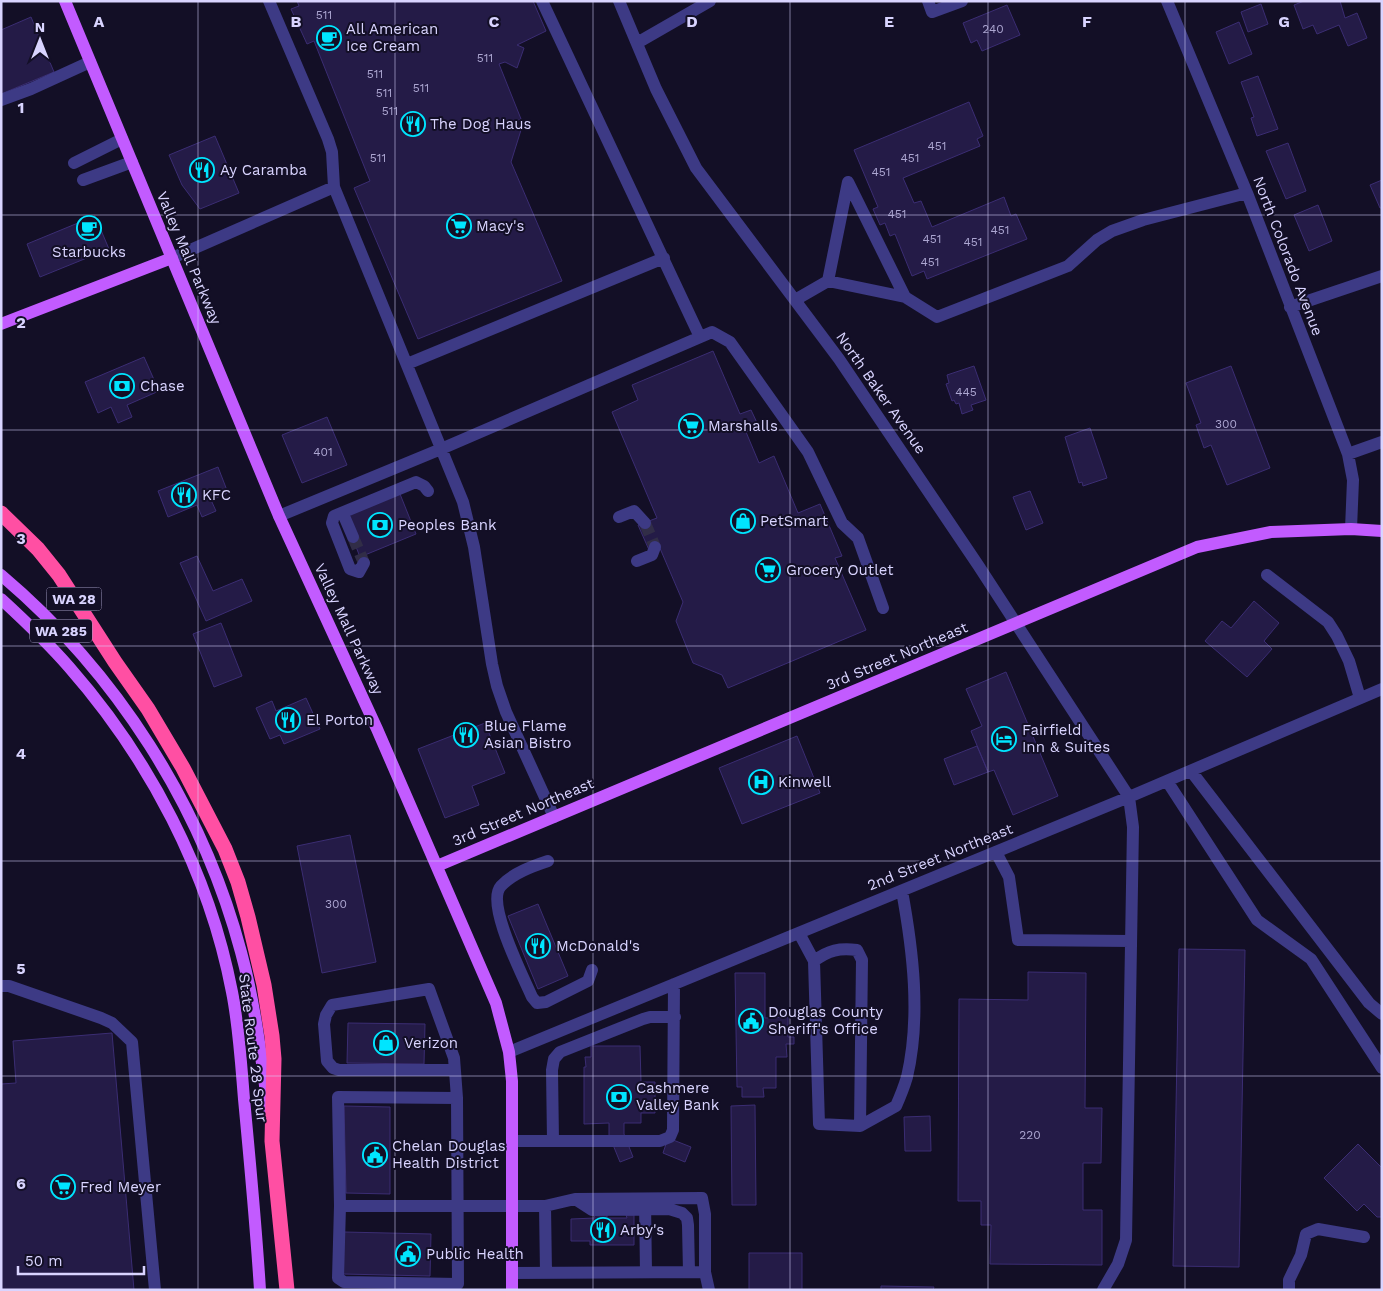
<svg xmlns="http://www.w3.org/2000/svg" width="1383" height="1291" viewBox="0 0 1383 1291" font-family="'Work Sans',sans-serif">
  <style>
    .building { fill: #241b47; stroke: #3b2d73 }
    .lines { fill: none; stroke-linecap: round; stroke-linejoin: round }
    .minor-tunnel { stroke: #312d47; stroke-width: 12; stroke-dasharray: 12 6; stroke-linecap: butt }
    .minor { stroke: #3d3a85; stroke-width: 12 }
    .major { stroke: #c25bff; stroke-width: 12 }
    .highway { stroke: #ff4fa3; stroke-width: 15 }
    .grid { fill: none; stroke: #d9d4ff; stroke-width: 1; stroke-opacity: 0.55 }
    .labels { text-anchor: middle; stroke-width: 4; stroke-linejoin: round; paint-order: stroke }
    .number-label { font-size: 12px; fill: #aca6d1 }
    .shield { fill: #130f26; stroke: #9e99be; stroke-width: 1 }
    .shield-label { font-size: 14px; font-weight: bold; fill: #d9d4ff }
    .poi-label { font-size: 15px; fill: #d9d4ff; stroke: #130f26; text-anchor: start }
    .street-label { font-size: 15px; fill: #d9d4ff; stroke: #130f26 }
    .grid-label { font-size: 16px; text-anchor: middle; font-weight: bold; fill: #d9d4ff; stroke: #130f26; stroke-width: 4; stroke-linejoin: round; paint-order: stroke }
  </style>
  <rect width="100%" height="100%" fill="#130f26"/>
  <path class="building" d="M297,1H533L546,31L517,45L524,48L517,68L505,62L499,64L521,119L508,124L521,130L511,162L562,281L418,339L354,188L370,181L314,41L307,44L291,9L299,6Z
    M1304,1H1340L1345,18L1357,13L1367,38L1348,46L1339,25L1317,34L1313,25L1303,29L1294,5Z
    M1261,4L1268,24L1248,32L1241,12Z
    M1007,5L1020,35L982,51L977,40L971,43L963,23Z
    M31,17L54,72L1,94V30Z
    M1239,22L1252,54L1229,64L1216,32Z
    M1258,76L1278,129L1257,136L1251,118L1254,117L1241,82Z
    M969,102L983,136L977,139L980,146L903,178L914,203L921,201L932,227L1004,197L1011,216L1016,214L1027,239L927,279L924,271L912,276L895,234L890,236L885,223L880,225L873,209L878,207L854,150Z
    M215,136L239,193L200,209L182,185L169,155Z
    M1288,143L1306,191L1286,199L1266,151Z
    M1382,180V208H1380L1370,185Z
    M1318,205L1332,241L1309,251L1294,215Z
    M95,216L109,249L40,277L27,244Z
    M713,351L740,414L751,410L759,427L746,432L759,463L774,456L798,513L820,504L842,556L835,558L866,630L728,688L722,675L693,663L676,621L683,602L659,546L649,550L638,525L657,518L612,412L638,400L632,385Z
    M144,357L159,391L127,405L132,417L118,423L111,407L98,413L85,382Z
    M974,366L986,400L971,405L973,410L962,414L959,403L956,404L954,400L952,401L946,384L949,383L947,375Z
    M1231,366L1270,468L1227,485L1211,445L1204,448L1196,425L1201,423L1186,383Z
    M327,417L347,465L302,483L282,435Z
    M1090,428L1107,478L1083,486L1082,482L1079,483L1065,437Z
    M218,467L228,493L211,500L216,511L202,517L197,505L168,517L158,491Z
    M1030,491L1043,523L1026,530L1013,497Z
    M400,494L416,534L360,557L344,516Z
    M197,556L213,591L242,579L252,601L206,621L180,563Z
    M1254,601L1279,623L1264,641L1272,649L1247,677L1205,641L1222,621L1231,628Z
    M221,623L242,676L214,687L193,634Z
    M1006,672L1058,796L1013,815L994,770L988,772L971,731L982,726L966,689Z
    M306,698L320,729L284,744L280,735L270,739L256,708L272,701L276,711Z
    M485,723L505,773L472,786L479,805L445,818L418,749Z
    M797,736L820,793L742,824L719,768Z
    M977,746L988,772L954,785L944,759Z
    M350,835L376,962L322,973L297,846Z
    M538,904L568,976L538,989L508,916Z
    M1179,949L1245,950L1239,1267L1173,1266Z
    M1028,972L1086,973L1085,1108H1102L1101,1163H1083V1210H1102V1265L990,1264L991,1225H981V1201H958L959,999L1028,1000Z
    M735,973H765V1018L788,1017V1037H794V1044H786L787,1057H776V1088H763L764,1097H742V1087H737Z
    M348,1023L425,1024L424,1064L347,1063Z
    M112,1033L134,1290H1V1084L16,1083L13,1041Z
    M591,1046H640L641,1082H655V1113H641V1123H624V1134L633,1157L620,1162L609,1135V1123L584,1124V1067H586L585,1057H591Z
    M755,1105L756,1205H732L731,1106Z
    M344,1106L390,1107V1194L346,1193Z
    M930,1116L931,1151H905L904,1117Z
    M668,1138L691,1147L685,1162L663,1153Z
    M1358,1144L1382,1168V1217H1377L1364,1204L1357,1211L1324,1178Z
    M607,1214V1218H627L626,1215H634V1245H590V1241H571V1219L595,1218L594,1215Z
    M344,1232L431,1234L430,1276L343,1274Z
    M749,1253H802V1290H749Z
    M881,1286L934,1287L933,1290H881Z"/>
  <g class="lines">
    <path class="minor-tunnel" d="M645,523L655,547
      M353,537L364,563"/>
    <path class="minor" d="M269,1L328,139L332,152L334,187L463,502L474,547L492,664L497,686L506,712L554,817
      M542,1L700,337
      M619,1L656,89L696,168L839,359L978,565L1129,797L1133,827L1126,1240L1118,1264L1103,1290
      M928,1L932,12L962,1
      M1167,1L1247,193L1348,454L1353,480L1351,529
      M637,43L710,1
      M1,100L31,89L90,62
      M74,163L122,139
      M83,180L132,162
      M172,258L334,187
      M828,281L905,297
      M795,300L828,281L848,182L905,297L937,317L1068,266L1097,240L1112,231L1143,220L1247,193
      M1290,307L1382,276
      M407,364L664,258
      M1348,454L1382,442
      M345,512L344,516L353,537
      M279,516L441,449L712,332L730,342L808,452L842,523L858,538L883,608
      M619,517L634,511L645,523
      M637,561L652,555L655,547
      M364,563L359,572L350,569L332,523L334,516L416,482L424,486L428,491
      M1267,575L1328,622L1337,636L1349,661L1360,698
      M1191,771L1369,1003L1382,1014
      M1167,781L1257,920L1311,959L1382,1068
      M996,852L1009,877L1018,940L1131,941
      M548,861C533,866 513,873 501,886C485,903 523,976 532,997L537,1003L546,1002L588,981L592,970
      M799,933L814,961L819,1124L860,1126L896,1106C900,1097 904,1087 907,1077C921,1017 913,951 902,891
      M814,961C829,950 839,948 857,950L862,960L860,1126
      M1,986H9L101,1018L112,1023L132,1042L155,1290
      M509,1052L1129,797L1382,689
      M454,1070H339L333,1068L327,1061L324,1024L326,1015L332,1005L429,989L454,1058L457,1098L338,1097L340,1206H545L575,1199L702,1198L705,1214V1272L512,1273
      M512,1141H553L552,1070L554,1059L560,1052L643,1019L650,1017H675
      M553,1141H660L670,1137L673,1130L674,984
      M575,1199L592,1210L669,1209L682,1213L687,1218L688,1225L689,1272
      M645,1202L646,1272
      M340,1206L338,1278L344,1282L458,1284L457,1098
      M545,1206L546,1273
      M705,1272L709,1290
      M1289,1290V1280L1301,1255L1306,1234L1318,1229L1364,1237"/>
    <path class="major" d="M65,1L279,516L377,729L496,1003L509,1052L512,1081V1290
      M1,324L172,258
      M1,575C116,672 202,806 241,952C255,1003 261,1056 268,1108
      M1,599C25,621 48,643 69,667C149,758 209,872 232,992C239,1027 241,1063 244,1099C250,1162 256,1226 260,1290
      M437,866L1197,547L1271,532L1351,529L1382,531"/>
    <path class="highway" d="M1,513L38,549L59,575L115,662L148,709L183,768L225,849L238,882L248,917L264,985L272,1036L274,1059L272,1141L287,1290"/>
  </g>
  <path class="grid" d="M198,1V1290M395,1V1290M593,1V1290M790,1V1290M988,1V1290M1185,1V1290M1,215H1382M1,430H1382M1,646H1382M1,861H1382M1,1076H1382"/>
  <defs>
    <symbol id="cafe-ring" viewBox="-11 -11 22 22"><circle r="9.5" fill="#130f26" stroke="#00e5ff" stroke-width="1.5"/><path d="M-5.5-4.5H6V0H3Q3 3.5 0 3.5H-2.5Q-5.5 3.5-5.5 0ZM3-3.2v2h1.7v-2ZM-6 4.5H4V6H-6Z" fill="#00e5ff"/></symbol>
    <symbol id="restaurant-ring" viewBox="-11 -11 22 22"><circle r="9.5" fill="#130f26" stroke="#00e5ff" stroke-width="1.5"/><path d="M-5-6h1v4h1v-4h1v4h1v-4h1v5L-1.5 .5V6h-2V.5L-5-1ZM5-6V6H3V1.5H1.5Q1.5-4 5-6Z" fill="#00e5ff"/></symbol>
    <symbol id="supermarket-ring" viewBox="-11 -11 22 22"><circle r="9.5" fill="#130f26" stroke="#00e5ff" stroke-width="1.5"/><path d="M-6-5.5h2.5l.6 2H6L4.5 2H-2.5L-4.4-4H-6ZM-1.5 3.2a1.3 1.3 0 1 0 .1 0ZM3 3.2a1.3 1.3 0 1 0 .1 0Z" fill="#00e5ff"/></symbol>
    <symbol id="bank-ring" viewBox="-11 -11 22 22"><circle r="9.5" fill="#130f26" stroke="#00e5ff" stroke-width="1.5"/><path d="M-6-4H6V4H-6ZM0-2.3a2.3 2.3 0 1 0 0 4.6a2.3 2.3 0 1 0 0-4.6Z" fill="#00e5ff"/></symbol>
    <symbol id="shop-ring" viewBox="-11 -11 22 22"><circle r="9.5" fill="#130f26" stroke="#00e5ff" stroke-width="1.5"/><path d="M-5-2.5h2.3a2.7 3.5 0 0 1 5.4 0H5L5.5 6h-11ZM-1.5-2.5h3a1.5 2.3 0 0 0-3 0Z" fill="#00e5ff"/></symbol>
    <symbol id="hotel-ring" viewBox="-11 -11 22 22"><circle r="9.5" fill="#130f26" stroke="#00e5ff" stroke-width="1.5"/><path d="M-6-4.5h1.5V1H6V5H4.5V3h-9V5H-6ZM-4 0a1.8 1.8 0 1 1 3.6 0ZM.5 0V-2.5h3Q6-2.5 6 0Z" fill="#00e5ff"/></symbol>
    <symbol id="hospital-ring" viewBox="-11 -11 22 22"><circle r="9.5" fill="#130f26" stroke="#00e5ff" stroke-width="1.5"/><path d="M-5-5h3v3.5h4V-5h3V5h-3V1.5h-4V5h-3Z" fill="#00e5ff"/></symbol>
    <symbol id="civic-ring" viewBox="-11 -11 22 22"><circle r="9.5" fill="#130f26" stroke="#00e5ff" stroke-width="1.5"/><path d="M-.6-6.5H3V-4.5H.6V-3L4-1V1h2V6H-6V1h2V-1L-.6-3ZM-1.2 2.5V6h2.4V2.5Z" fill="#00e5ff"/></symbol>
  </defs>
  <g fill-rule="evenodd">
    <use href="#cafe-ring" x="315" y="24" width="28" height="28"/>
    <use href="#restaurant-ring" x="399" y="110" width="28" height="28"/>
    <use href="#restaurant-ring" x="188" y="156" width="28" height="28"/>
    <use href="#supermarket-ring" x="445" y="212" width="28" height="28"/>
    <use href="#cafe-ring" x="75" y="214" width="28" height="28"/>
    <use href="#bank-ring" x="108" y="372" width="28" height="28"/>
    <use href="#supermarket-ring" x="677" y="412" width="28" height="28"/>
    <use href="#restaurant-ring" x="170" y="481" width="28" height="28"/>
    <use href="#shop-ring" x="729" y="507" width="28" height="28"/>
    <use href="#bank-ring" x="366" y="511" width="28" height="28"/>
    <use href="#supermarket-ring" x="754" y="556" width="28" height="28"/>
    <use href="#restaurant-ring" x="274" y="706" width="28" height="28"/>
    <use href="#restaurant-ring" x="452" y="721" width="28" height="28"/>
    <use href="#hotel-ring" x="990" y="725" width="28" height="28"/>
    <use href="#hospital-ring" x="747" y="768" width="28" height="28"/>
    <use href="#restaurant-ring" x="524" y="932" width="28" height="28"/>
    <use href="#civic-ring" x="737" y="1007" width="28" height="28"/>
    <use href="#shop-ring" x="372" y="1029" width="28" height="28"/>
    <use href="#bank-ring" x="605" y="1083" width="28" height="28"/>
    <use href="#civic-ring" x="361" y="1141" width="28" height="28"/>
    <use href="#supermarket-ring" x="49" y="1173" width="28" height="28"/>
    <use href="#restaurant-ring" x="589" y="1216" width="28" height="28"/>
    <use href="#civic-ring" x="394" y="1240" width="28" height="28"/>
  </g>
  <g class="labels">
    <g class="number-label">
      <text x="324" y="19">511</text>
      <text x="993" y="33">240</text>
      <text x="485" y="62">511</text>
      <text x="375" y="78">511</text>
      <text x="421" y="92">511</text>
      <text x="384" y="97">511</text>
      <text x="390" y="115">511</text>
      <text x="937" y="150">451</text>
      <text x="378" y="162">511</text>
      <text x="910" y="162">451</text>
      <text x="881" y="176">451</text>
      <text x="897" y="218">451</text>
      <text x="1000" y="234">451</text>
      <text x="932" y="243">451</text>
      <text x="973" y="246">451</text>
      <text x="930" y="266">451</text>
      <text x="966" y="396">445</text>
      <text x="1226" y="428">300</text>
      <text x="323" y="456">401</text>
      <text x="336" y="908">300</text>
      <text x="1030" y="1139">220</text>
    </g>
    <g class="shield">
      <rect x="46.5" y="587.5" width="55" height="23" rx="4"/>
      <rect x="30" y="619.5" width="62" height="23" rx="4"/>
    </g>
    <g class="shield-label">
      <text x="74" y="604">WA 28</text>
      <text x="61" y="636">WA 285</text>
    </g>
    <g class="poi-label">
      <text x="346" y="34">All American<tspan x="346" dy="17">Ice Cream</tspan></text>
      <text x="430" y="129">The Dog Haus</text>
      <text x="220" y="175">Ay Caramba</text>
      <text x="476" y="231">Macy's</text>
      <text x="89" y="257" text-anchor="middle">Starbucks</text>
      <text x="140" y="391">Chase</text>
      <text x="708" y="431">Marshalls</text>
      <text x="202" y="500">KFC</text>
      <text x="760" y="526">PetSmart</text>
      <text x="398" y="530">Peoples Bank</text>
      <text x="786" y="575">Grocery Outlet</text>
      <text x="306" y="725">El Porton</text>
      <text x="484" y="731">Blue Flame<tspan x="484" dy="17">Asian Bistro</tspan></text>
      <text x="1022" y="735">Fairfield<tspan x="1022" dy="17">Inn &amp; Suites</tspan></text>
      <text x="778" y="787">Kinwell</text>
      <text x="556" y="951">McDonald's</text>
      <text x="768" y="1017">Douglas County<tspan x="768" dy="17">Sheriff's Office</tspan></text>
      <text x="404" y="1048">Verizon</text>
      <text x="636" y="1093">Cashmere<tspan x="636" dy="17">Valley Bank</tspan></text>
      <text x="392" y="1151">Chelan Douglas<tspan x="392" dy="17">Health District</tspan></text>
      <text x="80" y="1192">Fred Meyer</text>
      <text x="620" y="1235">Arby's</text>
      <text x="426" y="1259">Public Health</text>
    </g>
    <g class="street-label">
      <text transform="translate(1288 256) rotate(69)" y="5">North Colorado Avenue</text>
      <text transform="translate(189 258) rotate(67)" y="5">Valley Mall Parkway</text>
      <text transform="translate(881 393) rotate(55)" y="5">North Baker Avenue</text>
      <text transform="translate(349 629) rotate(65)" y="5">Valley Mall Parkway</text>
      <text transform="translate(897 656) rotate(-23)" y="5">3rd Street Northeast</text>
      <text transform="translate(523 812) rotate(-23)" y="5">3rd Street Northeast</text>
      <text transform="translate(940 857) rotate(-22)" y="5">2nd Street Northeast</text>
      <text transform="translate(253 1048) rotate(83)" y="5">State Route 28 Spur</text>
    </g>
  </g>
  <g class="grid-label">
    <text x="99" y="27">A</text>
    <text x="296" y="27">B</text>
    <text x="494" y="27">C</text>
    <text x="692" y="27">D</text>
    <text x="889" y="27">E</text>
    <text x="1087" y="27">F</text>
    <text x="1284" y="27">G</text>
    <text x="21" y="113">1</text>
    <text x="21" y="328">2</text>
    <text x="21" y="544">3</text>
    <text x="21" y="759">4</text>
    <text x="21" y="974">5</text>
    <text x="21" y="1189">6</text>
  </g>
  <rect width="1383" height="1291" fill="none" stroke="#d9d4ff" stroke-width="5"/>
  <g transform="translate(40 40)" stroke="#130f26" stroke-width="4" paint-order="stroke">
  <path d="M0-4L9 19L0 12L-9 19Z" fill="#d9d4ff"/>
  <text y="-8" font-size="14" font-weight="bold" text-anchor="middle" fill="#d9d4ff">N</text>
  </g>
  <path d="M18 1266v8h126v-8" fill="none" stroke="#d9d4ff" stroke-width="2.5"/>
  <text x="25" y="1266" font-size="15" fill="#d9d4ff" stroke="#130f26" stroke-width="4" paint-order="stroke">50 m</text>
</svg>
